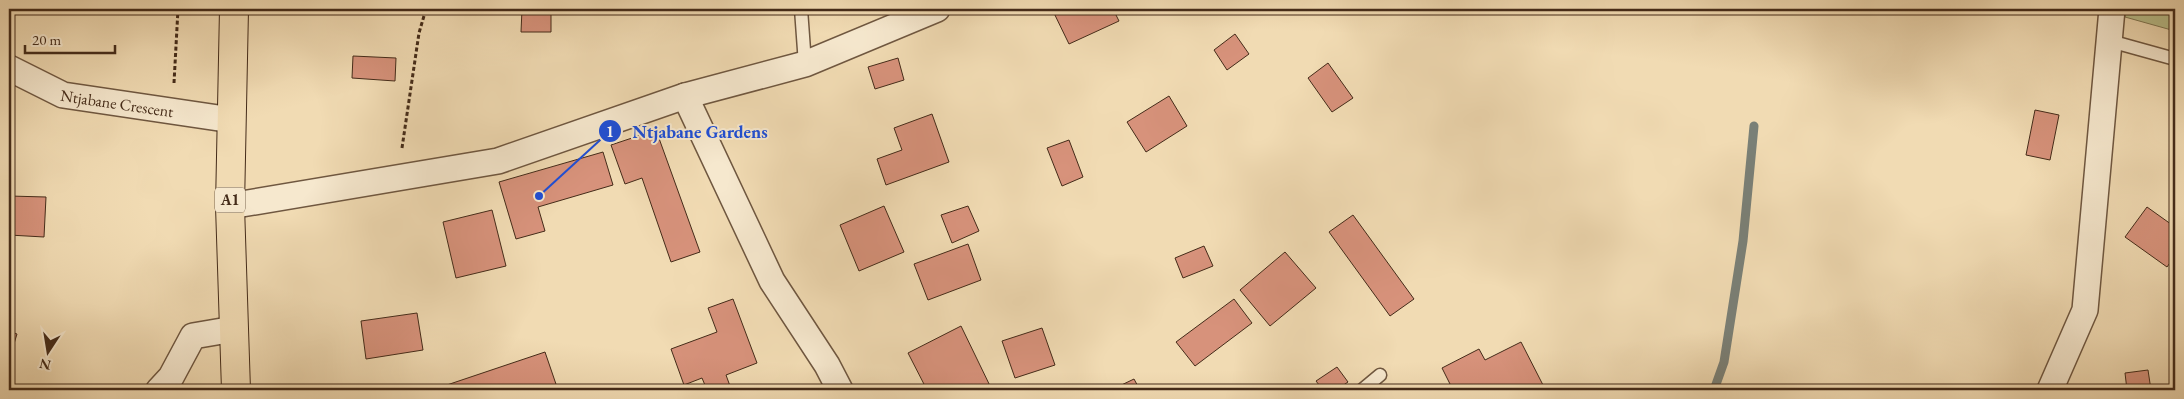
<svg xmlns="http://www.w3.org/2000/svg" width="2184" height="399" viewBox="0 0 2184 399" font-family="'EB Garamond',serif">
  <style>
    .green { fill: #bac08c; stroke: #7f7652 }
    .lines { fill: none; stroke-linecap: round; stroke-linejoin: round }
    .stream { stroke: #7a8077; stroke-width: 9 }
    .building { fill: #d7927b; stroke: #442b19 }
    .service-casing { stroke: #6f5740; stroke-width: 15 }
    .minor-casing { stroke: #6f5740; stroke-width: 28 }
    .primary-casing { stroke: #442b19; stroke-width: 30 }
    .path { stroke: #442b19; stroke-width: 3; stroke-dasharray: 4 2.5; stroke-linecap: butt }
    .service { stroke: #f6e8ce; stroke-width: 12 }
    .minor { stroke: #f6e8ce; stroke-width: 25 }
    .primary { stroke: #f1dbb3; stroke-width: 28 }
    .labels { text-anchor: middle; stroke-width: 4; stroke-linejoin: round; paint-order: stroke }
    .shield { fill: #f6e8ce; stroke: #79644f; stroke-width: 1 }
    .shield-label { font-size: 15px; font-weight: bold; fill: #442b19 }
    .street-label { font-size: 16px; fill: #442b19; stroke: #f6e8ce }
    .leader { fill: none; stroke: #1d4ed8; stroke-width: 2 }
    .callout-dot { fill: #1d4ed8; stroke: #f6e8ce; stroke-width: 2 }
    .mark-label { font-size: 15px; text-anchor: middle; font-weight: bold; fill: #fff }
    .callout-label { font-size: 18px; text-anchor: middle; font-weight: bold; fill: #1d4ed8; stroke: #f6e8ce; stroke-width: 4; stroke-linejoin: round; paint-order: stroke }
  </style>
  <rect width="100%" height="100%" fill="#f1dbb3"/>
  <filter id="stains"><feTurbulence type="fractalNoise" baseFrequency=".004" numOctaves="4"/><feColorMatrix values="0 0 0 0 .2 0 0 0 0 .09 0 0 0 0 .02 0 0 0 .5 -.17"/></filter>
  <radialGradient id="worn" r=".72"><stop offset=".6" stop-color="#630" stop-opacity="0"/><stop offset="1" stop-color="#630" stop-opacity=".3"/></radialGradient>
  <path class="green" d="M2125,9H2175V31L2125,17Z"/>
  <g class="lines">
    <path class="stream" d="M1714,390L1724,362L1743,241L1754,126"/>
  </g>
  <path class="building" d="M522,9H551V32H521Z
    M1052,9H1113L1119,21L1069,44Z
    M1235,34L1249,54L1227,70L1214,50Z
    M353,56L396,58L395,81L352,78Z
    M898,58L904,80L875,89L868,67Z
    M1328,63L1353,98L1332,112L1308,78Z
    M1169,96L1187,126L1146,152L1127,122Z
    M2035,110L2059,115L2050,160L2026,155Z
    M932,114L949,162L886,185L877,159L902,150L894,128Z
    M656,130L700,252L671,262L642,178L625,184L611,145Z
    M1069,140L1083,177L1062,186L1047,148Z
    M603,152L613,185L538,207L545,231L516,239L499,182Z
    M9,196L46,197L44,237L9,235Z
    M884,206L904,252L859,271L840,225Z
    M968,206L979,231L952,243L941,215Z
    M2147,207L2175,227V256L2167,267L2125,237Z
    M492,210L506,266L456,278L443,222Z
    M1353,215L1414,299L1390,316L1329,232Z
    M968,244L981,280L928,300L914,264Z
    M1204,246L1213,266L1183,278L1175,258Z
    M1285,252L1316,288L1270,326L1240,290Z
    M733,299L757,363L726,375L730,386L718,390H707L702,378L684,385L671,349L717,332L708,308Z
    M1234,299L1252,323L1195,366L1176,342Z
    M417,313L423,350L366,359L361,321Z
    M961,326L992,390H927L908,353Z
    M1042,328L1055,365L1015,378L1002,341Z
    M9,331L17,334L9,360Z
    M1521,342L1543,385L1533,390H1453L1442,368L1479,349L1485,360Z
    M545,352L558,390H528L526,386L513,390H432Z
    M1337,367L1348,382L1336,390H1323L1316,381Z
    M2148,370L2151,390H2127L2125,373Z
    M1134,379L1140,390H1111Z"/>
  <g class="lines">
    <defs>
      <path id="service" d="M801,9L805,64
        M2110,41L2175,59
        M1362,390L1380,375"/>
      <g id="minor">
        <path id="s1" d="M9,68L63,95L232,120"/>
        <path d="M685,96L772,281L827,365L840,390"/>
        <path d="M230,206L498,161L685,96L805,64L937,9"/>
        <path d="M159,390L171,377L193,336L234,329"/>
        <path d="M2050,390L2085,310L2112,9"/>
      </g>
      <path id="primary" d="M234,9L230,206L236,390"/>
    </defs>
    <use href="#service" class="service-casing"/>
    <use href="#minor" class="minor-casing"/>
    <use href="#primary" class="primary-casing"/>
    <path class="path" d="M174,83L178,9
      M402,148L419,33L426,9"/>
    <use href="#service" class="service"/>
    <use href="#minor" class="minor"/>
    <use href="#primary" class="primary"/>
  </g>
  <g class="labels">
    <rect class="shield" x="215" y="187.5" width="30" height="25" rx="4"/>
    <g class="shield-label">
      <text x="230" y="205">A1</text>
    </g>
    <g class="street-label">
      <text dy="6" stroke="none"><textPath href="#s1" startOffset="115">Ntjabane Crescent</textPath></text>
    </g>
  </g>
  <path class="leader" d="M539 196L610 131"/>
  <g class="callout-dot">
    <circle cx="539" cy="196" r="5"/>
    <circle cx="610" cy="131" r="12"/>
  </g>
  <g class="mark-label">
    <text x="610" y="137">1</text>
  </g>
  <g class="callout-label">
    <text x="700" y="138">Ntjabane Gardens</text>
  </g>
  <rect width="2184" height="399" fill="none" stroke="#f1dbb3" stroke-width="30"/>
  <rect x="10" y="10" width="2164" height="379" fill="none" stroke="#442b19" stroke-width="2.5"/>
  <rect x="15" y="15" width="2154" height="369" fill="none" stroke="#442b19"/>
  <g transform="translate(48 352) rotate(192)" stroke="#f6e8ce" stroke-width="4" paint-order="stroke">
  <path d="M0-4L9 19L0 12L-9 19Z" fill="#442b19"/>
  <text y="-8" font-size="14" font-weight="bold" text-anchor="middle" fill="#442b19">N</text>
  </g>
  <path d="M25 45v8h90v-8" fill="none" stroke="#442b19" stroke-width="2.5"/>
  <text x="32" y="45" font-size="15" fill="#442b19" stroke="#f6e8ce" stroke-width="4" paint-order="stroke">20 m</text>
  <rect width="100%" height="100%" filter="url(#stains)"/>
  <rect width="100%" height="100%" fill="url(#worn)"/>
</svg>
